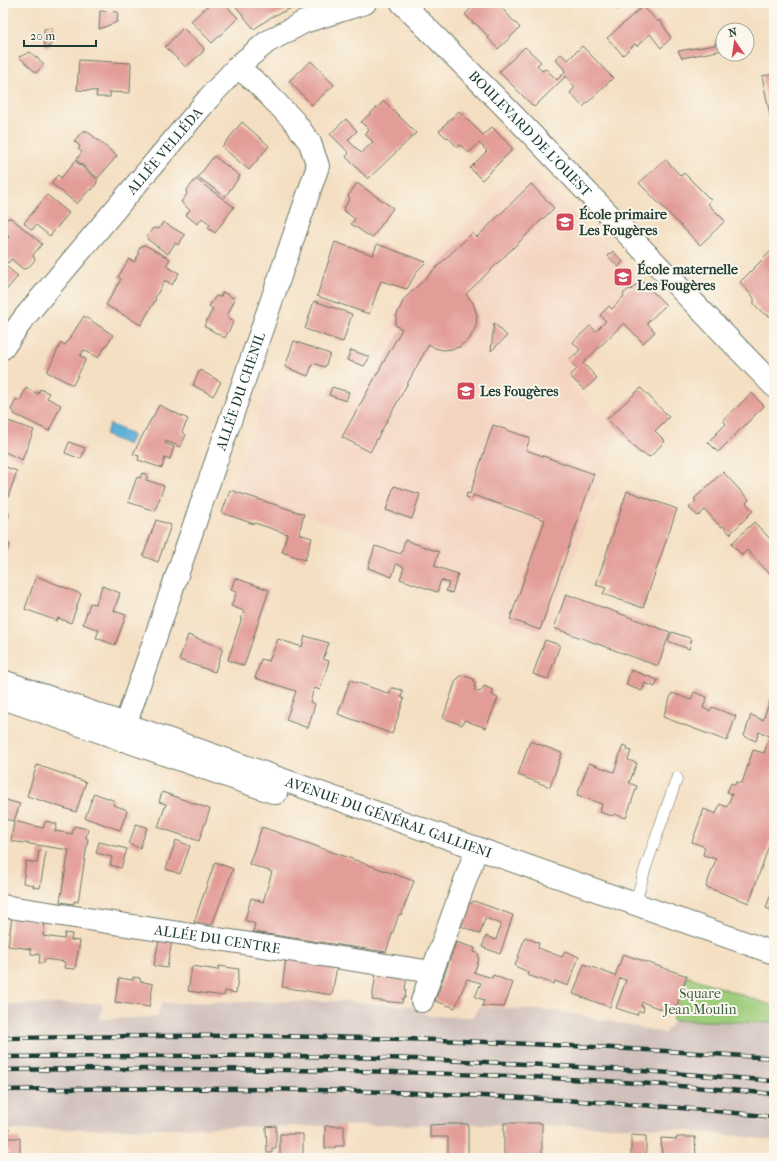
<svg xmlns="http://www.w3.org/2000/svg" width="777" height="1161" viewBox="0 0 777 1161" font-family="'IM FELL French Canon',serif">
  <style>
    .built { fill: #f4d3c0 }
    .industrial { fill: #d0c0bc }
    .green { fill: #9dcc7a; stroke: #5e8457 }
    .water { fill: #5bafd7; stroke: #3d7686 }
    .building { fill: #e39d99 }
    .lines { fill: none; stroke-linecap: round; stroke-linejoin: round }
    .service-casing { stroke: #6a7666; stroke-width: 12 }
    .minor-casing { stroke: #6a7666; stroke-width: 24 }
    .tertiary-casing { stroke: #6a7666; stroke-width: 24 }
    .service { stroke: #fff; stroke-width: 11 }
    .minor { stroke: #fff; stroke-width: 22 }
    .tertiary { stroke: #fff; stroke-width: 22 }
    .rail-casing { stroke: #1f3d34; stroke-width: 4.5 }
    .rail { stroke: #fbf7ec; stroke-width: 3; stroke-dasharray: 9; stroke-linecap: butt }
    .labels { text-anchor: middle; stroke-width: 4; stroke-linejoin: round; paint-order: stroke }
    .street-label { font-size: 14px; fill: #1f3d34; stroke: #fbf7ec }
    .poi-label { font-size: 14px; font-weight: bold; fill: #1f3d34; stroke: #fbf7ec; text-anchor: start }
    .park-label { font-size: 14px; fill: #3e6146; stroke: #fbf7ec }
  </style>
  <rect width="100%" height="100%" fill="#fbf7ec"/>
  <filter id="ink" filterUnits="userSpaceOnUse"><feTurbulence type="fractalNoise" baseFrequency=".025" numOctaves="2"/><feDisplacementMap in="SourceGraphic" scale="8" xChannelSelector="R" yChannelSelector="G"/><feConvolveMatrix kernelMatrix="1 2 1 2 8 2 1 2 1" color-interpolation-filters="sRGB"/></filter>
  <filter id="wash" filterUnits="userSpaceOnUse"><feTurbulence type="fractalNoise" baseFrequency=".012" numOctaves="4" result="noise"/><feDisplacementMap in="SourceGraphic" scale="16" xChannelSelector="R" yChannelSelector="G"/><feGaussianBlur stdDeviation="0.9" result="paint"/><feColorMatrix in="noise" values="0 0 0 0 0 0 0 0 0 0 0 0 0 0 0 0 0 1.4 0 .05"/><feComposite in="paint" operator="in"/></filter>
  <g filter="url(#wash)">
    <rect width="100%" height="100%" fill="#f4dfc2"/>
    <path class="built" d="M526,165L654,293L566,379L618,433L545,640L449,605L458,573L375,546L377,539L230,491L273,379L347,403L420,271Z"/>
    <path class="industrial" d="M339,1001L409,1006L429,1016L473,1017L479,1007L559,1011L665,1033L675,1019L774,1021V1140L664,1128L479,1124L3,1130V1005L103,1003L100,1019L157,1017L162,1003Z"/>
    <path class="green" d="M687,976L774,1006V1023L672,1020Z"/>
    <path class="water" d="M110,424L133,435L128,445L105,435Z"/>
    <g id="blocks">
      <path class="building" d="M211,3H224L238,18L212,43L191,21Z
        M233,3H304L273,16L254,29Z
        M477,3H497L520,28L498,49L488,38L489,37L475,23L474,24L465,14Z
        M614,3H628L618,10Z
        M643,6L658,22L660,20L671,38L661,48L650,34L637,46L635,44L623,55L607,38Z
        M100,11L118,12L117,22L99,29Z
        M52,28L51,46L45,48L44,29Z
        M183,28L204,48L203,52L186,67L165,47Z
        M723,40V50L682,58L678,51L715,45L716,41Z
        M582,46L613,78L583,107L570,93L575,87L566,76L534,107L499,72L525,47L541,62L537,65L542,71L546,69L557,80L565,72L564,69L555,59L561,54L568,60Z
        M30,52L44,64L36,73L19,57Z
        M79,60L131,63L130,93L110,92V97H96L97,91L77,90Z
        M311,61L334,85L312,105L289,81Z
        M774,74V130H773L762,76Z
        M384,101L416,133L368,179L346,157L349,153L330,134L346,119L357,131L348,140L361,153L373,142L365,134L369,130L361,122Z
        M459,111L483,135L492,127L513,149L482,180L470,168L487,151L479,143L469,153L460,145L457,147L448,137L447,138L439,131L444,127L443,126Z
        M242,122L269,146L249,170L222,147Z
        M83,131H87L117,156L98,178L76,160L82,152L78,149L80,146L74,141Z
        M214,156L240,176L225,197L198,177Z
        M665,159L681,176L684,173L711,200L708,204L725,221L700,245L639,183Z
        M75,161L98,180L96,182L97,183L92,190L90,189L77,204L51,183L58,175L61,178Z
        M196,179L234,207L215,233L208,228L210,224L202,218L197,224L186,215L190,210L181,202L187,194L186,191Z
        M357,183L393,208L372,238L351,224L355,219L343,210L350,198L348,196Z
        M531,184L554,208L466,294L473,303L477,315L476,326L470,338L459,347L452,349L443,350L435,348L429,344L370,452L342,437L402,329L395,325L397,314L404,299L472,233L477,237Z
        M47,195L69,213L50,236L36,225L32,230L24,223Z
        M11,218L42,244L33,255L35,260L28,268L23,269L11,259L8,263L3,258V244L9,237L3,232V222L5,219Z
        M163,222L185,235L178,245L175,243L168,254L148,240L147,237L152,229L156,228L159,229Z
        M335,242L373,255L377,244L426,262L417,271L407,289L381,281L369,314L317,296Z
        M145,245L170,259L166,266L179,273L172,285L165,280L155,298L156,299L141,325L106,305L121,279L118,277L129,259L134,262L139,254L138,251L141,246Z
        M774,248V320L768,315L764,314L754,304V298L740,282Z
        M613,251L623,262L618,267L608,256Z
        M3,264L18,276L3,294Z
        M641,280L666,305L647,323L655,332L643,343L624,323L583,363L597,378L584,390L570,376L577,369L569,360L580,350L573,342L590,326L596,331L606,321L600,315L609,306L612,309L624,296L623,294L629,289L631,290Z
        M223,292L235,299L227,317L234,321L225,338L204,326L213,309L209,306L216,296L220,297Z
        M314,301L352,314L343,342L305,329Z
        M84,316L113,335L98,358L84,350L80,356L86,359L73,385L47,372L61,343L65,345Z
        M494,323L507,336L491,351Z
        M294,341L330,354L325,367L313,363L308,376L285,367Z
        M351,350L370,357L364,366L347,360Z
        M200,370L221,382L213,396L193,385Z
        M332,387L349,392L346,401L329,395Z
        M26,388L38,394L40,389L49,393L47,398L61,405L49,431L14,414L15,413L11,410L16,399L20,401Z
        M641,388L669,417L655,431L665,441L650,457L639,452L607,419Z
        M752,393L764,406L718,452L708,442L726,424L723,420Z
        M159,405L188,419L182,432L186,435L180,447L166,441L165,443L174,447L170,459L165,458L162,468L138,460L139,456L133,454L151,419H152Z
        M8,421L34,430L22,460L3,451V431Z
        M493,425L530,438L526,450L594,474L540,630L510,619L545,520L473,495L472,499L466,497L467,493L470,494Z
        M69,442L85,448L81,459L65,453Z
        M3,466L17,471L8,497L3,496Z
        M723,472L749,500L746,503L753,511L730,534L723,526L721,527L705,510L698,516L689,508L696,501L694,499Z
        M142,473L148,475L146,480L164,486L155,511L128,502L137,477L140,478Z
        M394,486L420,494L412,519L386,510Z
        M230,490L304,514L299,534L312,538L305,560L282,552L287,534L255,523L254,524L222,513Z
        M627,491L677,509L643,608L603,594L606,588L596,585Z
        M3,511L9,514L5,525H3Z
        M156,520L171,525L158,562L143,556Z
        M754,522L774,543V578L747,550L742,555L731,544Z
        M405,540L439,552L434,566L458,574L452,593L446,591L449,583L441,580L437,592L400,579L404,567L396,564L392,577L368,568L375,546L401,554Z
        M3,541L10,544L5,557H3Z
        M36,576L81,594L71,623L58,618L57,621L25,609Z
        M235,578L269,590L244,666L228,660L244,611L231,606L237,592L231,590Z
        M102,586L120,593L114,611L126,615L115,645L96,638L99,630L83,624L90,603L96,604Z
        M566,594L670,632L658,666L554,628Z
        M672,632L692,639L689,649L668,641Z
        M188,635L223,648L215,672L179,660Z
        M305,636L329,643L323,659L329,661L320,690L314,688L310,702L315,704L308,728L286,720L296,691L255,678L261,659L269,661L278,639L302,647Z
        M545,640L560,645L548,679L533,674Z
        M631,670L658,680L655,687L645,683L642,691L626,685Z
        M462,675L473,679L475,683L474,687H476L474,690L480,692L484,686L493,690L492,695L498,698L486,728L464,720L462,725L443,718L456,680H457L459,677Z
        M350,680L390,694L391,688H393L402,690L403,692L401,697L404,699L392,734L338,714Z
        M774,690V838L772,837L749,903L706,887L716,859L703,855L705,847L692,842L704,809L716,814L720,804L727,807L732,794L727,792L731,783L735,785L736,782L742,783L753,750L764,753L770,736L759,732L756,741L744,736L751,715L763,720Z
        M694,692L707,697L703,708L710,711L712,707L736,716L727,741L663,717L672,693L691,700Z
        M530,741L562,753L550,787L518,775Z
        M623,745L628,747L627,750L631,751L628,760L637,763L629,783L637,786L626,818L614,814L612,816L600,812L602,804L577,795L589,763L614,772Z
        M37,765L86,782L76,812L27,796Z
        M162,792L210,809L199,841L158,827L166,804L159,802Z
        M94,793L115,801L113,805L125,809L127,811L120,830L85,818Z
        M3,799L20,804L14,821L43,828L46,821L57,824L55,831L72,834L74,826L88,829L86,838L88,839L78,902L74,901V904L60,902L69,850L11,841L14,821L4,819L3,822Z
        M136,824L147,827L140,848L129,844Z
        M262,827L414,881L401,915L399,914L386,952L253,932L255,924L245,920L251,898L263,902L272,872L249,864Z
        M176,840L190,846L180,874L166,869Z
        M99,842L127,849L121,868L110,865L112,857L96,853Z
        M39,851L46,852L40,888L33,887L34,885L23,883L26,861L37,863Z
        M215,862L233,869L212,925L194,922Z
        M774,885V911L766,908Z
        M474,901L513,915L500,954L482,947L486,936L496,940L501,924L485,918L480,934L461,926L469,904Z
        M12,917L45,922L43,936L64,939L65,933L72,934L71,940L80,941L75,969L64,968L65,962L45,959L44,963H39L40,955L31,954V949L8,946Z
        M525,937L539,943L538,948L562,957L565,951L579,957L568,986L555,981L554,984L527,975L528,972L515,966Z
        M159,939L172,941L167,968L154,966Z
        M456,942L475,948L474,952L478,953L479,958L475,971L473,972L492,978L493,975L513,983L504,1007L482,1006L484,1000L475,997L481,983L467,979L455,1008L435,1001Z
        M623,954L687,976L674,1014L642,1002L641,1006L644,1007L643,1012L639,1011L637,1015L616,1008L626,980L620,978L610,1007L573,994L584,964L615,976Z
        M286,959L337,966L332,995L282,987Z
        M192,966L218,970L219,966L239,969L236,993L225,991L224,996L188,991Z
        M376,973L407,977L405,988L406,989L405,998H403L402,1003L372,1000Z
        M133,977L140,978V981L153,984L149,1007L115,1002L119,978L133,980Z
        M504,1123H542V1158H504Z
        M448,1124H468V1158H448V1137H430V1125Z
        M276,1126V1148H272V1153H267L266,1127Z
        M325,1126H344V1146H335V1148H325Z
        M3,1129H9V1138H20V1158H9V1151H3Z
        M280,1134H303V1158H280Z
        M631,1135L646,1136V1158H631Z
        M677,1137H695L696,1158H662L661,1138L677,1139Z"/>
    </g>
  </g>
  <g filter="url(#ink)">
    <use href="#blocks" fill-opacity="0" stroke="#6a7666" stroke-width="1"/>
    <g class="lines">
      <defs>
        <path id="service" d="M635,904L646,866L677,778"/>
        <g id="minor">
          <path id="s1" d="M3,348L24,318L208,99L237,67L267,42L304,22L365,3"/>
          <path id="s2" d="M120,740L318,166L310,143L294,121L257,83L237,67"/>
          <path id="s3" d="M3,906L432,972L477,848"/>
          <path d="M422,1001L432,972"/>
        </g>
        <g id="tertiary">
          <path id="s4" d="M402,3L512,114L774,386"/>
          <path id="s5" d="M3,681L774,953"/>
          <path d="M3,698L276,793"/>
        </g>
      </defs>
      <use href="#service" class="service-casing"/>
      <use href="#minor" class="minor-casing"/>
      <use href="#tertiary" class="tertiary-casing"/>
      <use href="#service" class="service"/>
      <use href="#minor" class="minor"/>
      <use href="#tertiary" class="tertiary"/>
      <defs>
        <path id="rail" d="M3,1038C83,1037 163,1035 243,1036C420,1037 598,1046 774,1058
          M3,1057C100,1056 197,1055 294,1056C454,1058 614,1068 774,1081
          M3,1070C260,1067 518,1070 774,1094
          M3,1090C170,1087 337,1088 503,1097C594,1101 684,1107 774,1117"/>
      </defs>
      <use href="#rail" class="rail-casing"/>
      <use href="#rail" class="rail"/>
    </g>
  </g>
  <defs>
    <symbol id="school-square" viewBox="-11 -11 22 22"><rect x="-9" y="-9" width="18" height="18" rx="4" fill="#d1495b" stroke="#fbf7ec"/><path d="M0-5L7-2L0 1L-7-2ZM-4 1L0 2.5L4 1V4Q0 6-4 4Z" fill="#fff"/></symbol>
  </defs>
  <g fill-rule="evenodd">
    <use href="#school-square" x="554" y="211" width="22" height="22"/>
    <use href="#school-square" x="612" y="266" width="22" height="22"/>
    <use href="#school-square" x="455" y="380" width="22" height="22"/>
  </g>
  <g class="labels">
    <g class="street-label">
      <text dy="5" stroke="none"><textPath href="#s4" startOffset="183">BOULEVARD DE L'OUEST</textPath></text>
      <text dy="5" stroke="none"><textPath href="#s1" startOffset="255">ALLÉE VELLÉDA</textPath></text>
      <text dy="5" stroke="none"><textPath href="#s2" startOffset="369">ALLÉE DU CHENIL</textPath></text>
      <text dy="5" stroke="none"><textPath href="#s5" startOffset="409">AVENUE DU GÉNÉRAL GALLIENI</textPath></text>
      <text dy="5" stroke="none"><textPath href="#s3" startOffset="217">ALLÉE DU CENTRE</textPath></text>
    </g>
    <g class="poi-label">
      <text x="579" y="219">École primaire<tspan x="579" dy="16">Les Fougères</tspan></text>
      <text x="637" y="274">École maternelle<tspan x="637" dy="16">Les Fougères</tspan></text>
      <text x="480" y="396">Les Fougères</text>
    </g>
    <g class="park-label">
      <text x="700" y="998">Square<tspan x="700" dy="16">Jean Moulin</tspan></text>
    </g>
  </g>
  <rect width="777" height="1161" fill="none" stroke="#fbf7ec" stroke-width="16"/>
  <g transform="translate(735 42) rotate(347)"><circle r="19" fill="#fbf7ec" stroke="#a3ada2"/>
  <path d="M0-3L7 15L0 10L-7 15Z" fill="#d1495b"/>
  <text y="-6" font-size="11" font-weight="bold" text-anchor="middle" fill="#1f3d34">N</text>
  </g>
  <path d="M24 40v6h72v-6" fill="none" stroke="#1f3d34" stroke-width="2"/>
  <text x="30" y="40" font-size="12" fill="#1f3d34" stroke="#fbf7ec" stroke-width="3" paint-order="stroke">20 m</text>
</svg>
